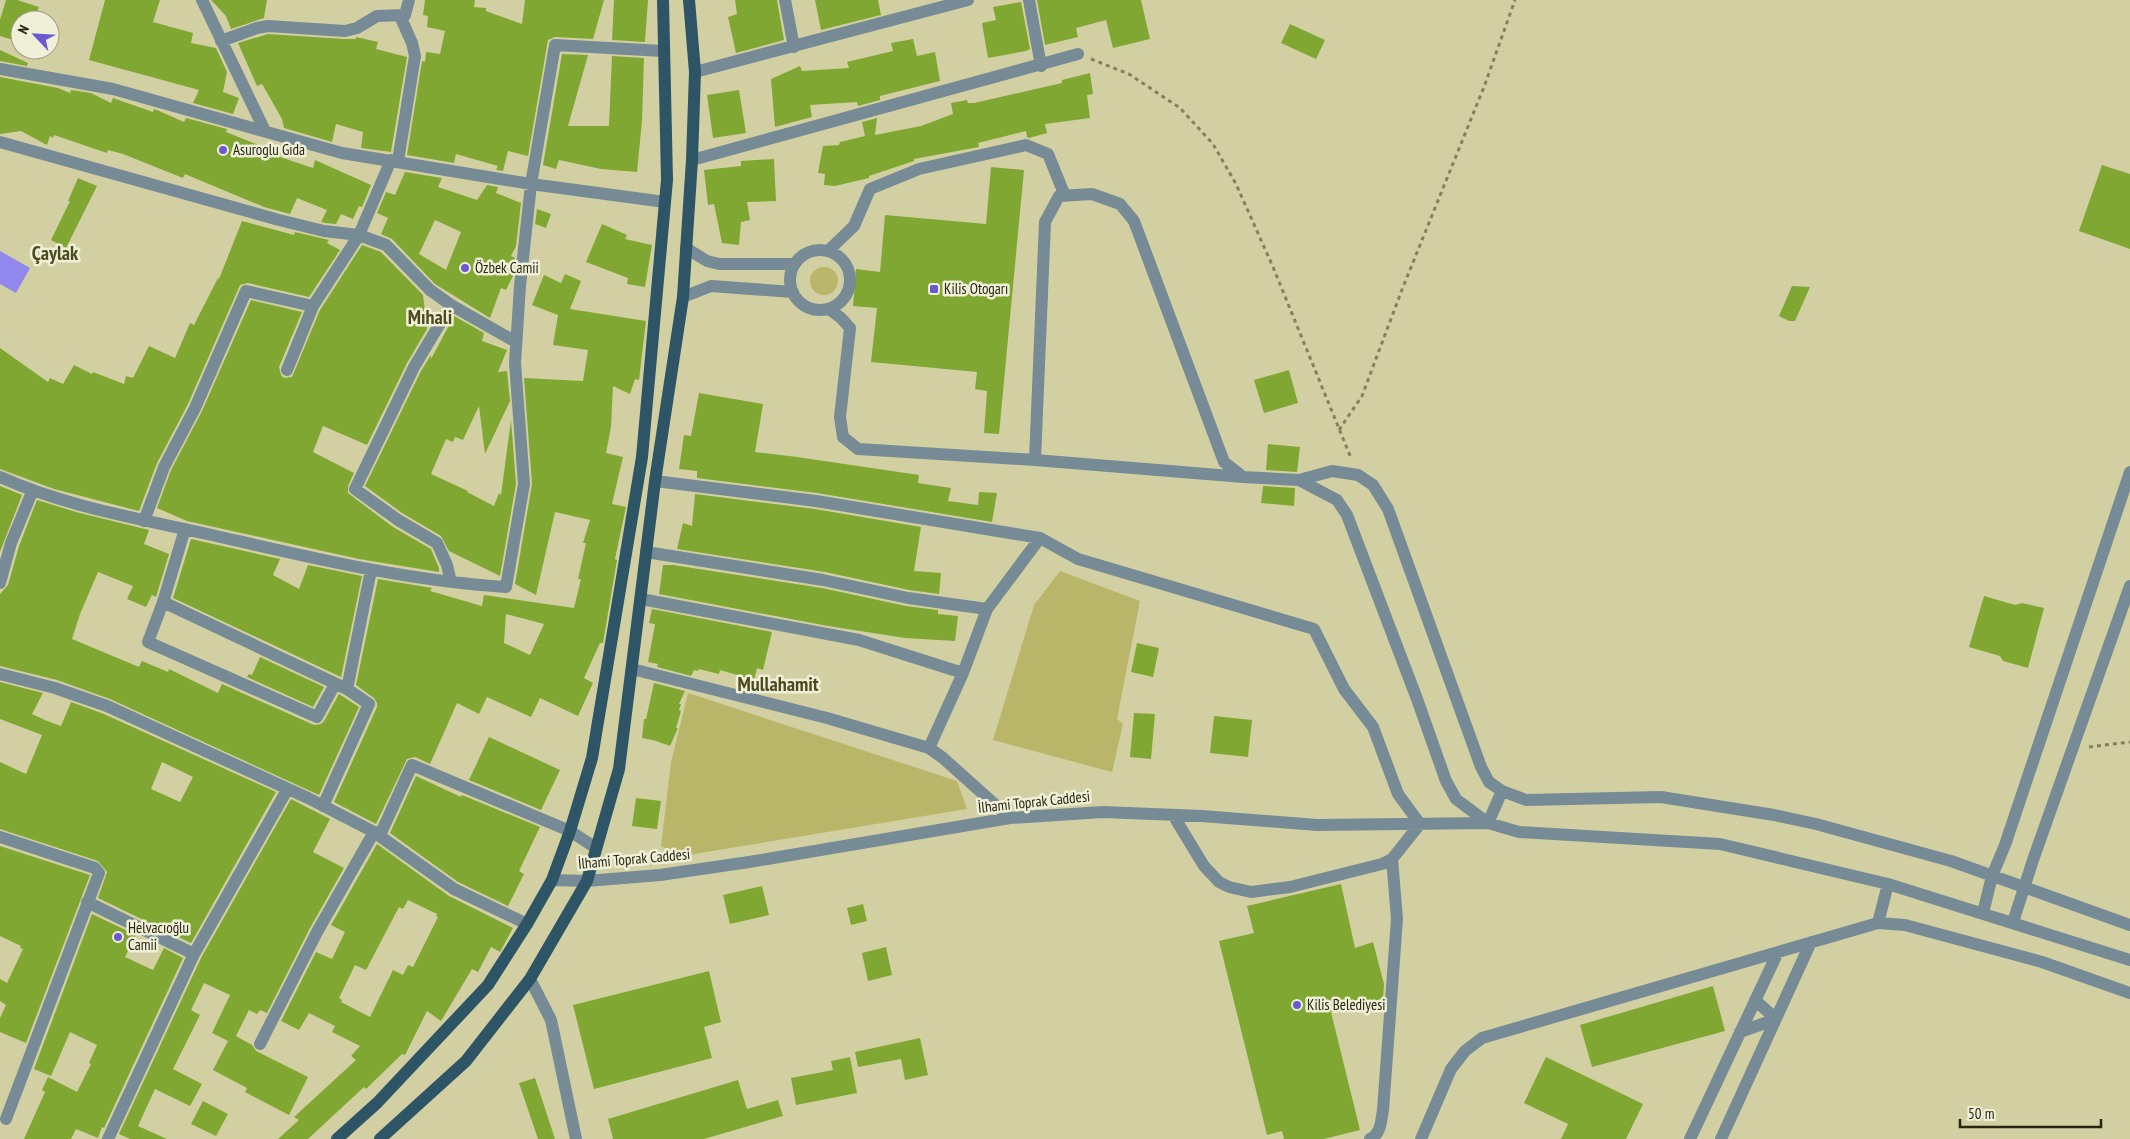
<svg xmlns="http://www.w3.org/2000/svg" width="2130" height="1139" viewBox="0 0 2130 1139" font-family="'PT Sans Narrow',sans-serif">
  <style>
    .green { fill: #bab669 }
    .water { fill: #9188ee }
    .building { fill: #81a733; fill-rule: evenodd }
    .lines { fill: none; stroke-linecap: round; stroke-linejoin: round }
    .path { stroke: #838160; stroke-width: 3; stroke-dasharray: 4 4; stroke-linecap: butt }
    .minor { stroke: #768b95; stroke-width: 12 }
    .major { stroke: #2d5565; stroke-width: 12 }
    .poi-dot { fill: #6b58d2; stroke: #f0f0d8; stroke-width: 2 }
    .labels { text-anchor: middle; stroke-width: 5; stroke-linejoin: round; paint-order: stroke }
    .poi-label { font-size: 15px; fill: #272614; stroke: #f0f0d8; text-anchor: start }
    .street-label { font-size: 15px; fill: #272614; stroke: #f0f0d8 }
    .district-label { font-size: 20px; font-weight: bold; fill: #4c4a1f; stroke: #f0f0d8 }
  </style>
  <rect width="100%" height="100%" fill="#d2d0a2"/>
  <path class="green" d="M810 281a14 14 0 1 1 28 0a14 14 0 1 1-28 0Z
    M1060,571L1140,601L1117,719L1123,724L1112,772L993,740L1034,605Z
    M688,693L957,781L967,809L682,856L661,846L671,762Z"/>
  <path class="water" d="M0,251L30,268L16,293L0,284Z"/>
  <path class="building" d="M6,0H17L39,7L34,20H20V42L0,36V20Z
    M105,0H160L153,22L193,33L191,43L216,48L227,72L223,92L239,98L233,114L193,103L199,90L89,60Z
    M211,0H267L264,18L231,29L226,16Z
    M425,0H475L474,7L486,8V11L522,24L525,0H604L593,39L555,37L548,40L528,156L508,151L503,171L496,170L498,166L456,154L454,163L407,155L422,61L425,62L426,52L440,54L445,31L427,27L428,16L423,15Z
    M614,0H648L645,42L612,40Z
    M735,0H777L784,40L736,53L728,17L737,14Z
    M815,0H878L881,15L821,30Z
    M1037,0H1141L1150,39L1113,48L1106,20L1076,28L1078,37L1045,45Z
    M1021,2L1030,49L1026,51L988,58L982,23L996,20L993,7Z
    M1290,24L1325,40L1316,59L1281,43Z
    M268,34L344,39H356V37L378,42L376,49L407,57L391,152L361,148L363,132L336,124L332,142L284,128L282,119L262,84L257,86L238,43Z
    M913,39L917,56L935,52L940,81L880,96V100L858,106L857,102L810,105L812,117L775,127L771,79L800,66L802,71L849,68L847,62L893,51L891,43Z
    M0,50L28,63L27,66L0,61Z
    M562,54L588,55L568,126H609L612,56L644,58L642,121L637,172L601,169L559,160L556,169L543,165Z
    M1090,73L1093,94L1087,95L1090,118L1045,124L1047,133L1029,138L1027,137L1026,131L978,143L979,147L914,159V161L869,176V178L835,186L824,185L825,174L818,173L823,146L839,145L840,142L865,136L862,122L877,118L875,135L921,126L953,114L951,103L967,100L968,103H974L1062,83V80Z
    M0,77L58,88L70,93L71,90L91,93L111,103L113,98L153,112L154,109L157,110L184,122L186,118L227,129L226,132L281,154L280,157L313,168L315,160L371,185L362,207L359,206L353,219L341,214L336,224L325,223L321,222L327,210L297,198L290,214L264,207L185,174L183,178L123,154L108,150L107,153L54,135L53,138L50,136L47,145L21,131L0,134Z
    M739,90L746,133L713,138L707,95Z
    M774,159L776,201L747,202L750,220L741,222L739,245L722,243L714,204L708,205L704,170L741,166V161Z
    M2102,165L2130,174V249L2079,231Z
    M991,167L1024,170L999,434L984,433L987,391L975,389L977,372L871,362L877,308L853,306L856,269L880,272L885,215L986,224Z
    M405,172L442,178L438,187L477,200L487,185L498,187L496,193L521,203L516,246L511,256L515,258L513,276L506,290L501,288L490,318L435,284L392,239L381,234L388,218L377,213L386,192L395,195ZM435,220L461,232L446,270L419,254Z
    M78,178L97,186L66,248L51,240L70,201H68Z
    M537,209L551,214L546,228L535,224Z
    M242,221L294,235L295,232L329,240L327,243L340,250L309,297L248,283L240,285L188,404L157,463L139,511L54,489L0,469V348L48,382L50,378L63,384L74,365L92,374L93,372L124,384L126,376L133,378L149,346L175,358L190,323L194,325L218,278L219,279Z
    M602,224L627,235L625,239L652,245L645,287L627,284L628,278L586,262Z
    M362,245L381,252L423,295L427,329L407,363L367,445L323,426L313,452L354,473L348,486V493L393,527L431,549L439,568V572L359,559L187,521L157,508L171,470L202,411L251,300L302,312L279,367L281,375L284,378L292,377L320,310Z
    M565,274L581,281L570,309L646,321L639,380L635,379L630,394L613,386L611,427L606,453L623,457L612,504L626,507L615,559L617,560L603,643H600L584,678L593,683L578,716L540,698L531,717L487,697L479,714L457,703L430,764L415,757L407,759L376,824L334,802L377,707V703L374,698L356,685L378,579L432,588L430,591L482,606L484,595L574,608L581,579H578L586,543H583L590,520L555,512L536,595L515,584L532,484L524,378L583,381L588,350L553,345L558,315L532,305L544,275L561,283ZM506,614L544,624L530,655L504,643Z
    M1792,286L1810,287L1795,321H1789L1779,316Z
    M454,316L484,333L482,341L507,350L498,372L507,371L510,401L485,454L479,406L463,440L455,437L453,442L446,439L431,474L468,491L467,492L494,506L499,493L501,495L511,420L516,484L500,576L449,551L441,536L402,513L365,486L421,371L431,355V359Z
    M1289,370L1298,403L1264,413L1254,380Z
    M699,393L763,404L755,452L797,457L919,475L918,483L951,488L948,501L978,505L979,492L997,493L992,522L817,493L697,478V471L679,469L684,435L691,436Z
    M1268,444L1300,447L1297,472L1266,470Z
    M0,486L22,495L0,552Z
    M1263,486L1295,488L1294,506L1261,503Z
    M695,494L815,509L921,527L914,571L941,573L939,594L909,590L825,572L677,549L683,523L692,526Z
    M37,500L76,512L149,530L144,544L169,554L156,597L152,595L146,607L127,599L133,586L98,572L80,614L72,639L139,667L142,661L168,672L169,669L218,693L222,684L314,725L321,724L324,721L339,694L359,707L319,795L110,699L57,680L0,666V594L8,585L19,546Z
    M191,539L280,559L273,575L299,589L308,565L362,576L341,677L173,598Z
    M663,565H673L822,588L906,606L938,610V614L958,616L955,641L905,638L828,626L659,594Z
    M1984,596L2015,605L2022,603L2044,608L2028,668L2003,661L2000,656L1969,647Z
    M652,609L772,632L763,670L757,668L754,680L720,670L719,674L699,669L698,671L694,670L691,676L657,667L658,664L648,662L655,624L649,623Z
    M1137,643L1159,648L1153,677L1131,672Z
    M260,657L324,687L313,707L247,677L249,674L252,675Z
    M0,682L43,693L32,714L47,721L61,726L71,702L104,714L276,792L191,943L98,898L107,872L98,861L0,829V762L26,774L42,735L0,719ZM162,762L193,777L180,802L151,789Z
    M654,683L685,691L679,704H681L679,710L681,711L676,728H678L670,746L653,740L642,738L644,719H646Z
    M1134,713L1155,714L1151,759L1130,757Z
    M1214,716L1252,720L1248,757L1210,753Z
    M489,737L560,770L541,810L469,780Z
    M416,776L461,797L462,795L540,827L519,871L524,874L508,906L458,882L390,833Z
    M636,798L661,801L657,829L632,826Z
    M291,799L330,819L313,852L344,868L310,928L267,1013L260,1010L257,1014L249,1010L236,1036L252,1045L256,1051L308,1077L289,1115L245,1092L247,1088L213,1070L228,1041L212,1033L230,995L204,983L191,1010L200,1015L173,1069L202,1084L190,1106L155,1089L138,1126L167,1139H130L119,1134L201,958Z
    M377,844L449,896L513,928L500,952L491,947L478,972L472,969L441,1021L427,1011L405,1055L402,1054L366,1089L364,1087L308,1139H278L299,1120L294,1117L356,1060L351,1056L360,1046L332,1032L335,1026L309,1013L299,1030L281,1021L316,952L332,959L345,932L331,925ZM408,900L437,914L436,916L438,917L413,967L408,965L403,975L393,970L370,1017L341,1002L342,1000L339,998L355,965L366,970L399,907L403,909Z
    M0,846L90,875L26,1043L0,1032V1018L6,1005L0,1001V979L7,983L23,949L20,948L21,946L0,936Z
    M1341,884L1355,948L1373,942L1384,984L1383,999L1331,1012L1360,1130L1324,1139H1284L1282,1131L1267,1135L1219,941L1254,933L1247,906Z
    M762,886L769,915L730,924L723,895Z
    M863,904L867,921L851,925L847,908Z
    M92,914L136,935L125,957L153,970L164,948L183,958L104,1128L102,1127L98,1138L76,1129L71,1139H24L45,1092L42,1090L48,1077L77,1092L91,1064L89,1063L97,1045L70,1032L51,1076L34,1069Z
    M886,947L892,975L868,981L862,953Z
    M709,971L721,1022L704,1027L712,1058L594,1089L573,1005Z
    M1713,986L1725,1031L1592,1067L1580,1025Z
    M920,1038L928,1075L905,1080L901,1059L858,1067L855,1052Z
    M850,1057L857,1093L796,1105L791,1078L833,1070L831,1061Z
    M1546,1057L1643,1104L1626,1139H1561L1568,1124L1524,1103Z
    M535,1078L555,1139H538L519,1083Z
    M738,1080L747,1109L778,1100L783,1116L704,1139H613L608,1119Z
    M203,1101L228,1114L216,1136L191,1124Z"/>
  <g class="lines">
    <path class="path" d="M1091,59L1129,74L1180,108L1213,144L1236,184L1273,267L1351,458
      M1339,430L1362,396L1403,287L1484,87L1515,0
      M2089,747L2130,742"/>
    <path class="minor" d="M202,0L265,131
      M785,0L794,47
      M1029,0L1041,66
      M221,41L257,28L268,26L345,31L357,28L377,16L405,15L409,0
      M0,69L113,89L342,153L531,184L665,202
      M695,72L968,0
      M0,142L279,220L324,231L359,235L313,306L287,370
      M391,160L359,235L386,245L430,290L451,305L516,342
      M692,160L1078,54
      M398,161L415,56L412,43L400,16
      M686,248L707,261L719,264H795
      M790 280a30 30 0 1 1 60 0a30 30 0 1 1-60 0Z
      M828,251L854,226L870,189L919,169L1026,145L1048,154L1065,196
      M683,297L711,286L793,292
      M829,309L841,318L850,328L840,417L843,437L858,449L1035,460
      M0,477C67,507 141,519 212,535C309,557 406,581 506,587L524,484L515,363L520,286L531,184L555,45L663,51
      M1243,477L1035,460L1045,222L1059,196L1092,194L1120,204L1134,221L1224,462L1243,477L1299,480L1332,471L1358,475L1373,485L1388,509L1481,767L1489,782L1502,791L1526,800L1661,797L1774,815L1816,824L1951,861L2130,925
      M1299,480L1337,500L1347,515L1417,699L1446,781L1456,799L1488,823L1519,832L1720,844L1888,884L2130,960
      M655,481L816,501L1040,538L1078,559L1314,629L1344,689L1373,727L1398,794L1420,824L1392,859L1382,864L1290,887L1251,892L1229,887L1219,882L1204,866L1173,815
      M144,521L164,467L195,408L246,291L313,306
      M185,529L163,602L347,689L369,704L323,806
      M646,552L823,580L908,598L987,609
      M451,582L447,565L437,543L398,520L355,489L414,367L451,305
      M0,583L11,543L32,492
      M641,599L859,640L963,673
      M163,602L148,642L317,717L335,684
      M632,669L827,718L929,748L943,758L1010,818
      M0,674L55,688L107,706L308,798L374,832L454,889L527,924
      M347,689L371,570
      M929,748L963,673L987,609L1040,538
      M0,837L95,868L99,873L6,1119
      M552,880L587,881L660,875L749,862L1010,818L1103,812L1202,816L1317,825L1488,823L1502,791
      M87,902L194,954
      M1983,913L1992,876L2005,845L2130,472
      M2013,922L2033,860L2130,586
      M1878,923L1888,884
      M530,979L551,1020L576,1139
      M1740,1032L1776,1019L1755,1000
      M260,1044L317,932L374,832L381,833L412,765L570,831L596,848
      M108,1139L194,954L287,790
      M1370,1139C1381,1134 1381,1121 1383,1110L1397,919L1392,859
      M1421,1139L1451,1069L1465,1051L1482,1038L1878,923L1905,925L2042,962L2130,993
      M1690,1139L1778,952
      M1721,1139L1811,942"/>
    <path class="major" d="M337,1139L377,1103L488,985L527,924L552,880L570,831L592,758L642,457L667,180L663,0
      M380,1139L466,1061L530,979L587,881L619,769L655,481L683,297L692,160L695,72L689,0"/>
  </g>
  <g class="poi-dot">
    <circle cx="223" cy="150" r="5"/>
    <circle cx="465" cy="268" r="5"/>
    <rect x="929" y="284" width="10" height="10" rx="2.5"/>
    <circle cx="118" cy="937" r="5"/>
    <circle cx="1297" cy="1005" r="5"/>
  </g>
  <g class="labels">
    <g class="poi-label">
      <text x="233" y="155">Asuroglu Gıda</text>
      <text x="475" y="273">Özbek Camii</text>
      <text x="944" y="294">Kilis Otogarı</text>
      <text x="128" y="933">Helvacıoğlu<tspan x="128" dy="17">Camii</tspan></text>
      <text x="1307" y="1010">Kilis Belediyesi</text>
    </g>
    <g class="street-label">
      <text transform="translate(1034 802) rotate(-6)" y="5">İlhami Toprak Caddesi</text>
      <text transform="translate(634 859) rotate(-5)" y="5">İlhami Toprak Caddesi</text>
    </g>
    <g class="district-label">
      <text x="55" y="260">Çaylak</text>
      <text x="430" y="324">Mıhali</text>
      <text x="778" y="691">Mullahamit</text>
    </g>
  </g>
  <g transform="translate(35 35) rotate(295)"><circle r="24" fill="#f0f0d8" stroke="#a09f8a"/>
  <path d="M0-4L9 19L0 12L-9 19Z" fill="#6b58d2"/>
  <text y="-8" font-size="14" font-weight="bold" text-anchor="middle" fill="#272614">N</text>
  </g>
  <path d="M1960 1119v8h141v-8" fill="none" stroke="#272614" stroke-width="2.5"/>
  <text x="1968" y="1119" font-size="15" fill="#272614" stroke="#f0f0d8" stroke-width="4" paint-order="stroke">50 m</text>
</svg>
